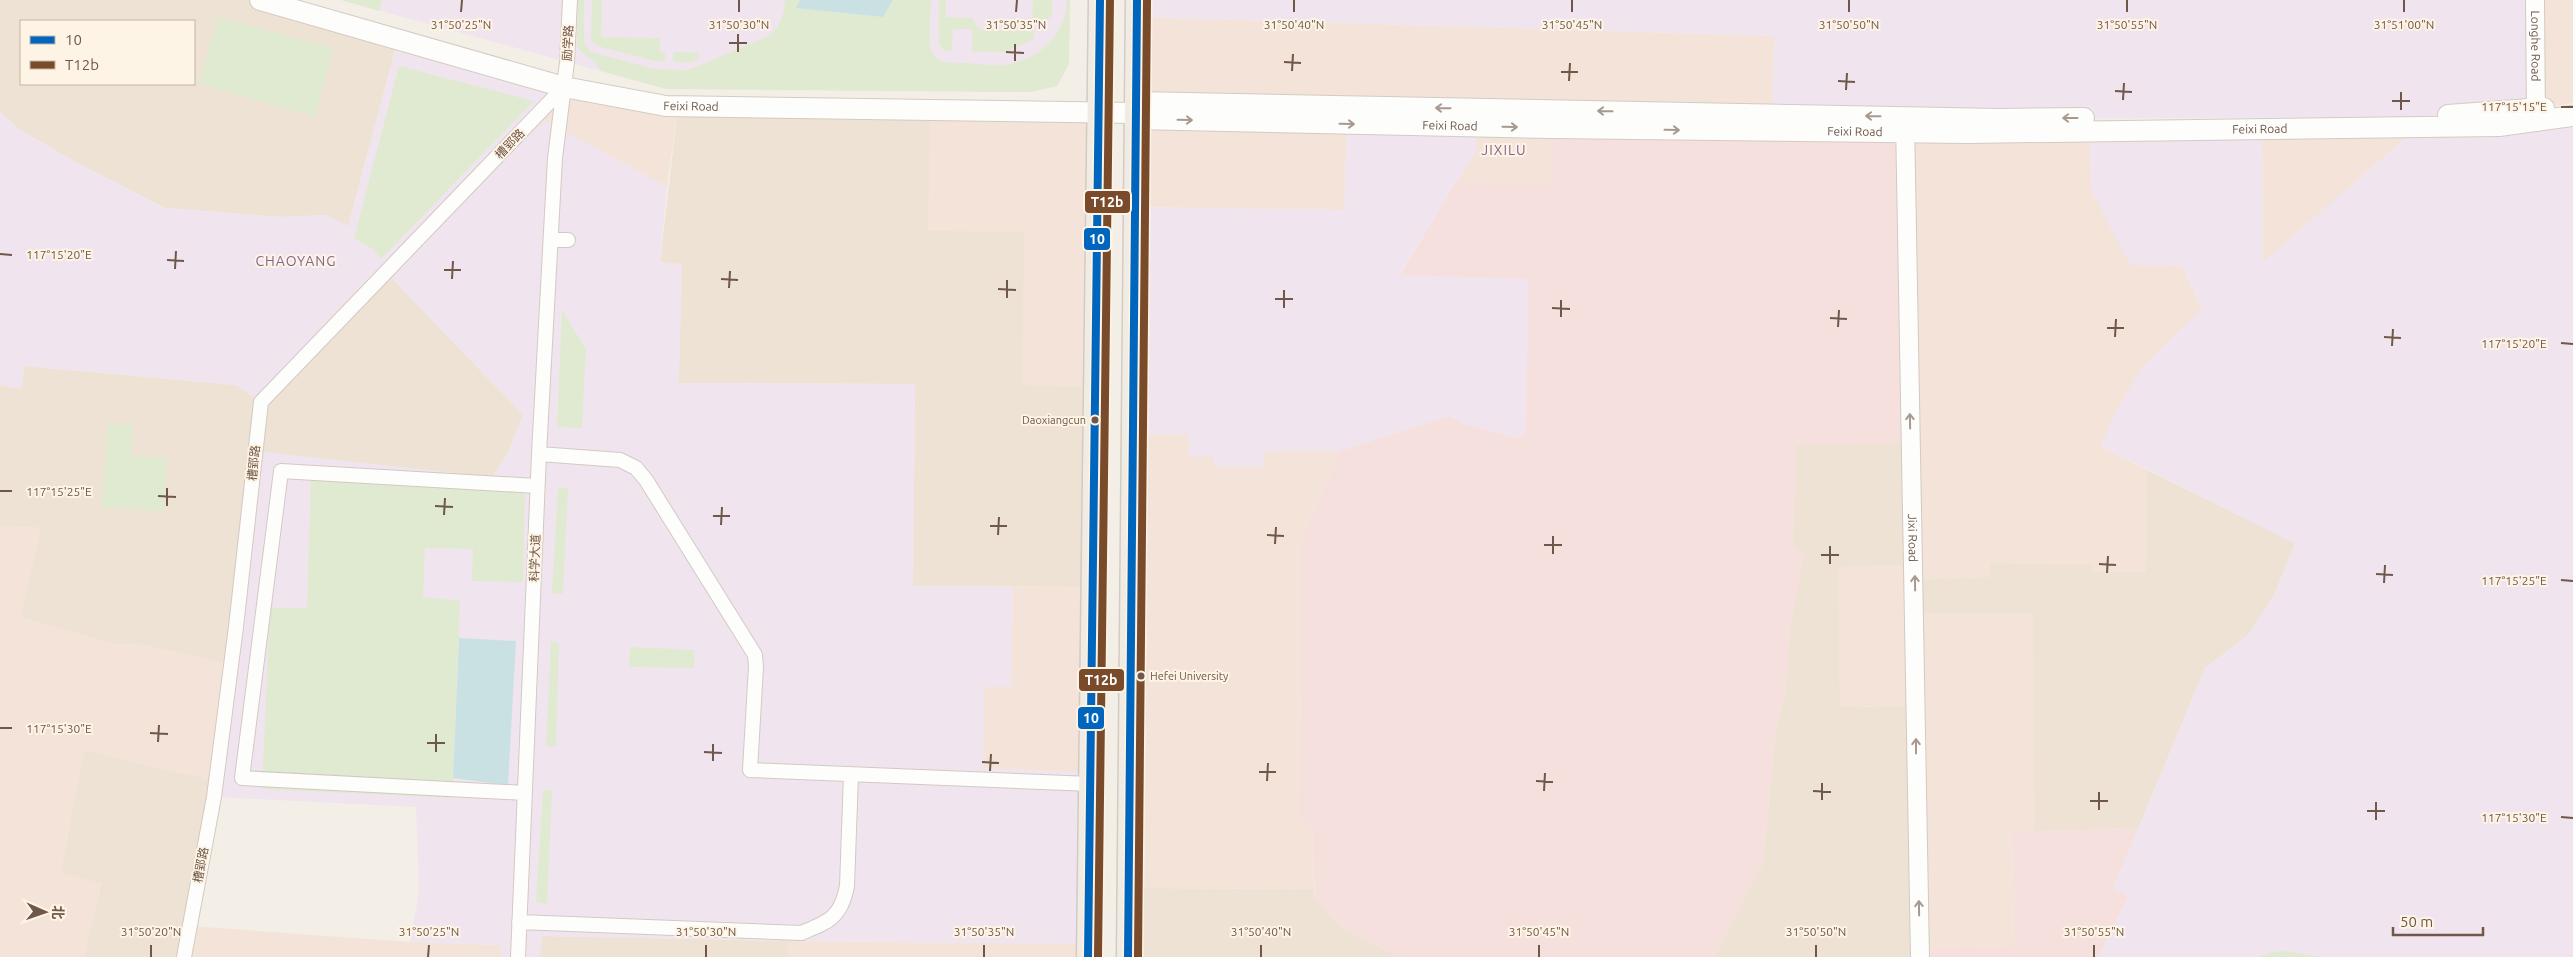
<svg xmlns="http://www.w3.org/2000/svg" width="2573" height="957" viewBox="0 0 2573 957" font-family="Ubuntu,'Noto Sans SC',sans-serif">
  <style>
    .residential { fill: #ede2d3; fill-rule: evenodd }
    .commercial { fill: #f4e3d9 }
    .education { fill: #f0e5ef }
    .medical { fill: #f6e0de }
    .green { fill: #e0ead1 }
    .water { fill: #c9e1e3 }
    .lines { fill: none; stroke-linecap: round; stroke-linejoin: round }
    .minor-casing { stroke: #d2cac2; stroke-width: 16 }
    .tertiary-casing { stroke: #d2cac2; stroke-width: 20 }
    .secondary-casing { stroke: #d4cbc3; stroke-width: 22 }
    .primary-casing { stroke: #d3cbc4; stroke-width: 25 }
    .minor { stroke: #fdfdfb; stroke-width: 14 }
    .tertiary { stroke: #fdfdfb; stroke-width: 18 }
    .secondary { stroke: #fdfdfb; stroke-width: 20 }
    .primary { stroke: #f0ece3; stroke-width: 22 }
    .bus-1-casing { stroke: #fef4e5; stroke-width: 11 }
    .bus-2-casing { stroke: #fef4e5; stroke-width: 11 }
    .bus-1 { stroke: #0065bd; stroke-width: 8 }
    .bus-2 { stroke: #7a4b2a; stroke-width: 8 }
    .oneway { stroke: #a89990 }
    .ticks { fill: none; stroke: #6f5749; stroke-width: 2 }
    .bus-dot { fill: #6f5749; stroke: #fef4e5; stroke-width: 2 }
    .labels { text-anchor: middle; stroke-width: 4; stroke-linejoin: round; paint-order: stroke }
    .bus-label { font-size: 11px; fill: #6f5749; stroke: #fef4e5; text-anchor: end }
    .street-label { font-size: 12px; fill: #6f5749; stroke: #fef4e5 }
    .neighbourhood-label { font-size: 14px; letter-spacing: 1px; fill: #836592; stroke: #fef4e5 }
    .ticks-label { font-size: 12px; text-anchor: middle; fill: #6f5749; stroke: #fef4e5; stroke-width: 4; stroke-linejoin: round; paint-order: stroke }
    .line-badge { stroke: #fef4e5; stroke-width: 2 }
    .badge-label { font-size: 14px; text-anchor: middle; font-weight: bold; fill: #fff }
  </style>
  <rect width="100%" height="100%" fill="#f4efe6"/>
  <path class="residential" d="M0,0H260L398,39L348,227L326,215L280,217L165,208L77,163L19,129L0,112ZM21,21H194V84H21Z
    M678,107L930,110L1025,231L1022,385L1095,386L1093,587L913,586L915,384L678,383L682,264L660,263Z
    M386,272L523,415L508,453L492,477L231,665L144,645L114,644L20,617L41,528L0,526V385L22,389L24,366L236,385L261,402Z
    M1911,442L1915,566L1839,567L1840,707L1917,706L1920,957H1714L1763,863L1775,734L1785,694L1790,628L1796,444Z
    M2147,470L2295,543L2275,593L2249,634L2205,668L2138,829L2035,831L2033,750L1915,613V580L1989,577V563L2091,564V571L2146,572Z
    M84,750L216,781L184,957H84L101,884L60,874Z
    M1128,888L1314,889L1315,898L1340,926L1398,957H1128Z
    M541,936L788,941V957H540Z"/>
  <path class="commercial" d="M2535,0H2573V103L2536,109Z
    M1137,17L1774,36L1772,114L1136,102Z
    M564,87L678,107L667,187L536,116Z
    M930,110L1098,111L1095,386L1022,385L1024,232L928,231Z
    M1136,119L1347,124L1344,210L1135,207Z
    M1476,127L1552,128L1551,184L1456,182L1476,151Z
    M2417,128L2263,263L2262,130Z
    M1905,132H2089L2182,266L2202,309L2140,370L2101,446L2147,470L2146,572H2091V564L1990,563V577L1915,580V613H2033L2035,831L2012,832L2014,946L1920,948L1916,706L1840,707L1838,567L1914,566Z
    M1189,434L1215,456V467L1264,451H1340L1300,543L1299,816L1312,829L1314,889L1128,888L1133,435Z
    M0,526L41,528L21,617L114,644L144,645L231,665L216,781L84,750L60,873L101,883L84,957H0Z
    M1013,587H1093L1092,773L983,768L984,686H1011Z
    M190,926L410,942L501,945V957H184Z
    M788,941L1088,944V957H788Z"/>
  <path class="education" d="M341,0H1070L1069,64L1057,86L1031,92L666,89Z
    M1137,0H2535L2536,109L2409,117L1998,119L1772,114L1774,36L1137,17Z
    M398,39L564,87L537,116L667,187L660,262L682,264L679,383L915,384L913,586L1013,587L1011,686L984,687L983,768L1092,773L1088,944L788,941L542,936L540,957H501V945L410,942L419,893L416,807L214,797L256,451L492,477L508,453L523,415L386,272L261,402L236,385L24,366L22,389L0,385V112L19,129L77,163L165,208L280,217L326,215L348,226Z
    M2573,116V957H2099L2128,896L2113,889L2205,668L2249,634L2275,593L2295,544L2101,446L2115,413L2140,370L2202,308L2182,266L2130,265L2091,190L2089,132L2262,130L2263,262L2417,128Z
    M1347,124L1476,127V151L1400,274L1528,279L1526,433L1516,438L1465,424L1449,416L1340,451H1265L1263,467H1214V456L1189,457L1188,434L1133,435L1135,207L1344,210Z"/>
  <path class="medical" d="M1552,128L1905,132L1911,442L1796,445L1793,541L1804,557L1790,628L1785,694L1775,734L1763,863L1714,957H1398L1340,926L1315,898L1312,829L1299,816L1300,543L1340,451L1449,416L1465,424L1516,438L1526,433L1528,279L1400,275L1456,182L1550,184Z
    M2138,829L2113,889L2128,896L2099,957H1920V948L2014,946L2012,831Z"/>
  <path class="green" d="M341,0H382L379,11Z
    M578,0H584V42L591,52L654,69L686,70L696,67L768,36C781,26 783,17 785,0H800L797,8L883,17L893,0H931C931,13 927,43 933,54C939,65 957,63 968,63C981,64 998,67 1010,64C1042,57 1066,33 1067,0H1070L1069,64L1057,86L1031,92L666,89L601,71C595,58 584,58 577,46Z
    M592,0H602L601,37L660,38V52H665V60L659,62L597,46L591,40Z
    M939,0H946V17L972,18L976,25L982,30L1035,31L1034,39L1005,52H972V29H953L952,51C945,51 941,50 939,43Z
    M1033,0H1052V16L1047,20L990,18L1032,19Z
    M218,17L333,48L315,117L199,84Z
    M673,52L699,53V57L693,62H675L673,60Z
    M399,66L534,101L381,259L374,250L354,238Z
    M562,310L586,349L582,428L557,427Z
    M108,423L133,424L131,456L167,458L163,511L102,507Z
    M311,475L525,491L523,582L472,581L473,549L425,548L423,597L460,601L452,798L262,789L270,608H307Z
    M558,487L568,488L563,594L552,593Z
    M551,641L559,643L556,747L546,746Z
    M630,647L694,650V668L629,667Z
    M543,790H552L547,905L536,902Z
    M2288,951L2319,957H2256L2274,952Z"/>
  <path class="water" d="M800,0H893L883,17L796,8Z
    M459,638L516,641L508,785L453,778Z"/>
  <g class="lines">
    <defs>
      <path id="minor" d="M551,240H568
        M539,454L620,460L636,468L646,480L755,655L756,667L750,770L1092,784
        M525,793L242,778L281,471L537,486
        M519,922L801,933C828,922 841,918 847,886L851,775
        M184,957L214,797L236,627L261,402L564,87
        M518,957L539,454L555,158L567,62L570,0"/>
      <g id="tertiary">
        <path id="s1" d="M2535,0L2536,122"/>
        <path id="s2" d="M1905,120L1920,957"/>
      </g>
      <g id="secondary">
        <path id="s3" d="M260,0L564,87L666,106L1136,113"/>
        <path d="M1136,102L1998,119L2084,118"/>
        <path d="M2448,115L2544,108"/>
        <path id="s4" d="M1136,119L1552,128L1966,133L2499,126L2573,116"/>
      </g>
      <path id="primary" d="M1088,957L1100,0
        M1128,957L1137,0"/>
    </defs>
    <use href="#minor" class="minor-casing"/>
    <use href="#tertiary" class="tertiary-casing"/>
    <use href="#secondary" class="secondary-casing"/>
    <use href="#primary" class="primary-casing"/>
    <use href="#minor" class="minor"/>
    <use href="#tertiary" class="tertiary"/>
    <use href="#secondary" class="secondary"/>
    <use href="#primary" class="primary"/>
    <defs>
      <path id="bus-1" d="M1088,957L1100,0
        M1128,957L1137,0"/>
      <path id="bus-2" d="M1098,957L1110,0
        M1138,957L1147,0"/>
    </defs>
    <use href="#bus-1" class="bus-1-casing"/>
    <use href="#bus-2" class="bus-2-casing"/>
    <use href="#bus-1" class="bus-1"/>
    <use href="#bus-2" class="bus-2"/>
  </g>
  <defs><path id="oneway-shaft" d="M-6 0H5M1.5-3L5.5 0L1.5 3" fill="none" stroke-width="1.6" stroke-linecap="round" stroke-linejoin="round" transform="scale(1.25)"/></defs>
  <g class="oneway">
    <use href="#oneway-shaft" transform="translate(1443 108) rotate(-179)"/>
    <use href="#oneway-shaft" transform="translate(1605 111) rotate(-179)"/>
    <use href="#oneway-shaft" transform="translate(1873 116) rotate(-179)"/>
    <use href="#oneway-shaft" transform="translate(2070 118) rotate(180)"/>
    <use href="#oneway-shaft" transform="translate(1185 120) rotate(1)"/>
    <use href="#oneway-shaft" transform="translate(1347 124) rotate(1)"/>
    <use href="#oneway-shaft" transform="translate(1510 127) rotate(1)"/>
    <use href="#oneway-shaft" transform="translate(1672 130) rotate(1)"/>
    <use href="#oneway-shaft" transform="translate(1910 421) rotate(-91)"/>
    <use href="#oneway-shaft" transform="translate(1915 583) rotate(-91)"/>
    <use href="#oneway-shaft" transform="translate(1916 746) rotate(-90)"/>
    <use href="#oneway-shaft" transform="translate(1919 908) rotate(-91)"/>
  </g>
  <path class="ticks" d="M461,12L462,0M739,12V0M1016,12L1017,0M1294,12V0M1572,12V0M1849,12V0M2127,12V0M2404,12V0M729,43H747M738,52V34M1006,52L1024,53M1015,61V44M1284,62L1301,63M1292,71L1293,54M1561,72H1578M1569,81L1570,63M1838,81L1855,82M1846,90L1847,73M2115,91L2132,92M2123,100L2124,83M2392,101H2410M2561,107H2573M2401,110V92M0,254L12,255M167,260L184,261M175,269L176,251M444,270H461M452,279L453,261M721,279L738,280M729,288L730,271M998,289L1016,290M1007,298V280M1275,299H1293M1284,308V290M1552,308L1570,309M1561,317V300M1830,318L1847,319M1838,327L1839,310M2107,328H2124M2115,337L2116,319M2384,337L2401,338M2561,343L2573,344M2392,346L2393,329M0,491H12M158,496L176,497M167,506V488M435,506L453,507M444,515L445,498M713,516H730M721,525L722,507M990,526H1007M998,535L999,517M1267,535L1284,536M1275,544L1276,527M1544,545H1562M1553,554V536M1821,555H1839M1830,564V546M2099,564L2116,565M2107,573L2108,556M2376,574L2393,575M2561,580L2573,581M2384,583L2385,565M0,728H12M150,733L168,734M158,742L159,725M427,743H445M436,752V734M704,752L722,753M713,761V744M982,762L999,763M990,771L991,754M1259,772H1276M1267,781L1268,763M1536,781L1553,782M1544,791L1545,773M1813,791L1831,792M1822,800V783M2090,801H2108M2099,810V792M2367,811H2385M2561,817L2573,818M2376,820V802M151,957V945M428,957L429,945M706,957V945M984,957V945M1261,957V945M1539,957V945M1816,957V945M2094,957V945"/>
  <g class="bus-dot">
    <circle cx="1095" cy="420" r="4.5"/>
    <circle cx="1141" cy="676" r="4.5"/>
  </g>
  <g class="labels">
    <g class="bus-label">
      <text x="1086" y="424">Daoxiangcun</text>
      <text x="1150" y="680" text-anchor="start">Hefei University</text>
    </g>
    <g class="street-label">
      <text transform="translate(568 43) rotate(-87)" y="4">励学路</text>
      <text dy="4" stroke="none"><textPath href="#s1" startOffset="46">Longhe Road</textPath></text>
      <text dy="4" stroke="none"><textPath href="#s3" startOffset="445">Feixi Road</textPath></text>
      <text dy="4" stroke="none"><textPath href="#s4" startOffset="314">Feixi Road</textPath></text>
      <text dy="4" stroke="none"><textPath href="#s4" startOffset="1124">Feixi Road</textPath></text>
      <text dy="4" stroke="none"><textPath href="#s4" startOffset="719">Feixi Road</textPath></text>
      <text transform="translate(510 144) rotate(-46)" y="4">槽郢路</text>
      <text transform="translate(254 463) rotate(-84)" y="4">槽郢路</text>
      <text dy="4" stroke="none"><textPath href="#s2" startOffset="418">Jixi Road</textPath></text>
      <text transform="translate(535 558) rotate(-88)" y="4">科学大道</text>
      <text transform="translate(201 865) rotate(-79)" y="4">槽郢路</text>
    </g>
    <g class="neighbourhood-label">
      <text x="1504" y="155">JIXILU</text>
      <text x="296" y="266">CHAOYANG</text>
    </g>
  </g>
  <g class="ticks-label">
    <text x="461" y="29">31°50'25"N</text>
    <text x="739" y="29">31°50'30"N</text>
    <text x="1016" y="29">31°50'35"N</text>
    <text x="1294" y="29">31°50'40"N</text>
    <text x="1572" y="29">31°50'45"N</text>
    <text x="1849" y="29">31°50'50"N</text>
    <text x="2127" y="29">31°50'55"N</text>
    <text x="2404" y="29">31°51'00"N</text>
    <text x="2514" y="111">117°15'15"E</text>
    <text x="59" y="259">117°15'20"E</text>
    <text x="2514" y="348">117°15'20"E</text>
    <text x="59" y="496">117°15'25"E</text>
    <text x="2514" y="585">117°15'25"E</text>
    <text x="59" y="733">117°15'30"E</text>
    <text x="2514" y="822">117°15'30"E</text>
    <text x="151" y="936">31°50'20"N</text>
    <text x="429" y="936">31°50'25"N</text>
    <text x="706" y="936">31°50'30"N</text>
    <text x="984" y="936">31°50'35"N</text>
    <text x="1261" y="936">31°50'40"N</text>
    <text x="1539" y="936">31°50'45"N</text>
    <text x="1816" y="936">31°50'50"N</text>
    <text x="2094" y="936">31°50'55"N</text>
  </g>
  <g class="line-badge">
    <rect x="1084" y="190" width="47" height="24" rx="5" fill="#7a4b2a"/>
    <rect x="1083" y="227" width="28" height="24" rx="5" fill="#0065bd"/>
    <rect x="1078" y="668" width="47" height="24" rx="5" fill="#7a4b2a"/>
    <rect x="1077" y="706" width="28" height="24" rx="5" fill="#0065bd"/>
  </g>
  <g class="badge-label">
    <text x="1107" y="207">T12b</text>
    <text x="1097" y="244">10</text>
    <text x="1101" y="685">T12b</text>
    <text x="1091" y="723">10</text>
  </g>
  <rect x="20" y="20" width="175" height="65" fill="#fef4e5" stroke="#c5b5a7"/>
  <rect x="30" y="36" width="25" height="8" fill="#0065bd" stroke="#c5b5a7"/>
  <text x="65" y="45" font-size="15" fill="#6f5749">10</text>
  <rect x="30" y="61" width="25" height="8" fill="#7a4b2a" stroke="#c5b5a7"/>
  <text x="65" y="70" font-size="15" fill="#6f5749">T12b</text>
  <g transform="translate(45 912) rotate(92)" stroke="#fef4e5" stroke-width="4" paint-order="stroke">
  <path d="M0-4L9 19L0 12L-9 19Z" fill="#6f5749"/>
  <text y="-8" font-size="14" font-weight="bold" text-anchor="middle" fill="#6f5749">北</text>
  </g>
  <path d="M2393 927v8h90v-8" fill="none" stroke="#6f5749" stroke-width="2.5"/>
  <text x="2400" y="927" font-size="15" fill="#6f5749" stroke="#fef4e5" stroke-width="4" paint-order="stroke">50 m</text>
</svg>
